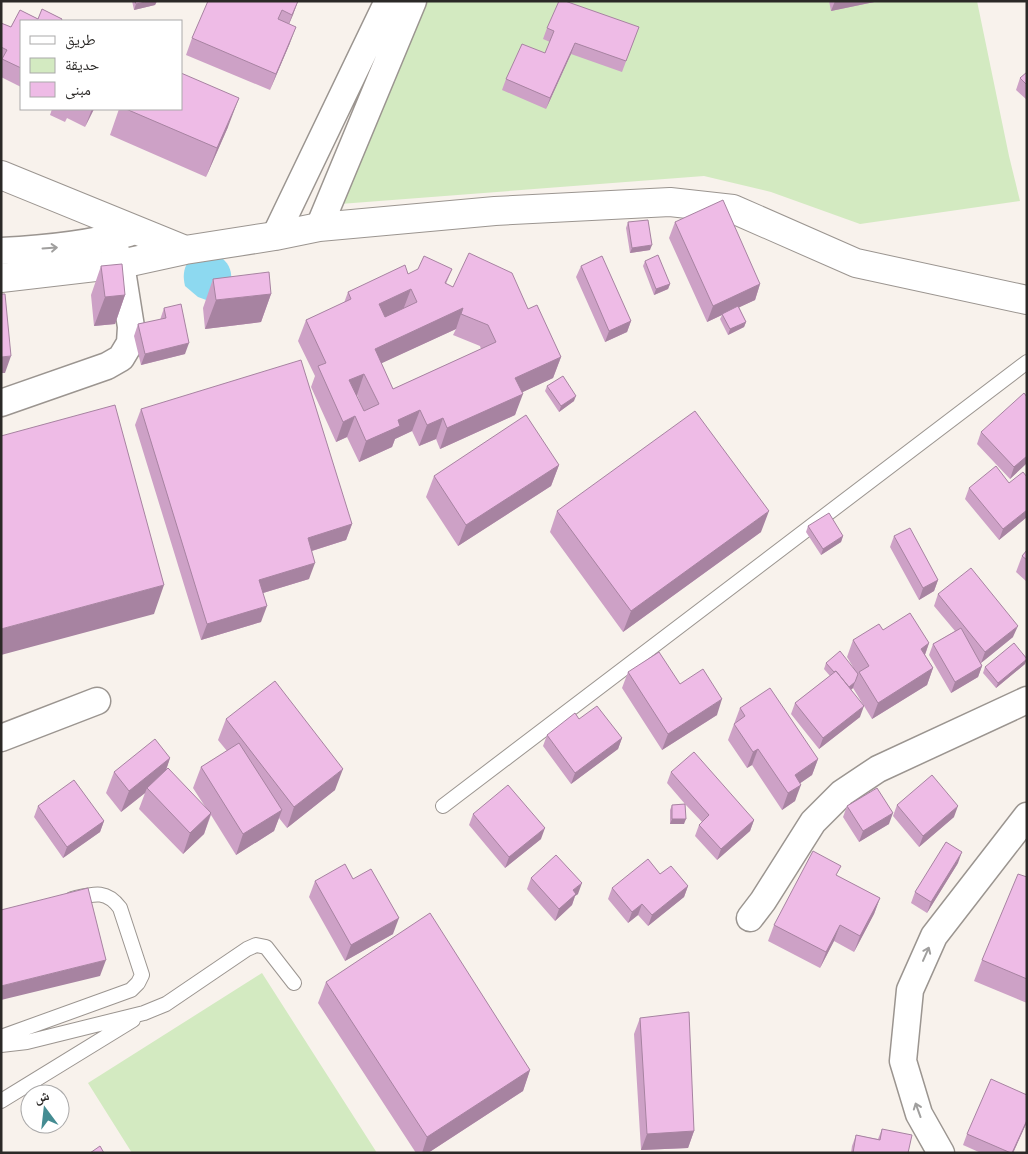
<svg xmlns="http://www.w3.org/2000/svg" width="1028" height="1154" viewBox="0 0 1028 1154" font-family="Mulish,'Noto Naskh Arabic',sans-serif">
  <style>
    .green { fill: #d3eac1 }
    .water { fill: #8dd9f0 }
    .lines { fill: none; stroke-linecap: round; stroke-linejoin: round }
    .lane-casing { stroke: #9b9590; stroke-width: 16 }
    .street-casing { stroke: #9b9590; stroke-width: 29 }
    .secondary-casing { stroke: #9b9590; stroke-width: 30 }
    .lane { stroke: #fff; stroke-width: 14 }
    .street { stroke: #fff; stroke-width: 26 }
    .secondary { stroke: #fff; stroke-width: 28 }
    .wall { fill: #cda1c6; fill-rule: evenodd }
    .shaded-wall { fill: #a783a1 }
    .building { fill: #eebbe6; stroke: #a783a1; fill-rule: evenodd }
    .oneway { stroke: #a09f9e }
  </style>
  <rect width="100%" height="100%" fill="#f8f2ec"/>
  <path class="green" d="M419,1H977L1009,156L1020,201L860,224L771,192L704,176L340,204Z
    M262,973L377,1153H132L88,1083Z"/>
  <path class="water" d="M222,258C230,265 232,272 231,282L209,301L198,297L185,286C183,277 183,270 188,262Z"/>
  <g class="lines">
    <defs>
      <path id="lane" d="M443,806L1027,362
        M1,1037L131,990L138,983L142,975L120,908C106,889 93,894 72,899
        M1,1045L27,1042L144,1013L166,1004L247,949L256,945L266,947L294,983
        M1,1101L133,1020"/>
      <path id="street" d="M319,227L413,1
        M275,236L388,1
        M1,251C44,249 87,245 129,233
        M1,403L107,366L121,358L130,343L131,327L121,264L111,238
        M1,738L97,701
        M750,918L763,901L813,822L842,793L878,769L1027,700
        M941,1153L919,1114L903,1061L910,990L934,936L1027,816"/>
      <path id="secondary" d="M1,175L185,250
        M1,278L121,264L185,250L275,236L319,227L495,211L670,202L733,209L856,263L1027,300"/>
    </defs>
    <use href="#lane" class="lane-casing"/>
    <use href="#street" class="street-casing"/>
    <use href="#secondary" class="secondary-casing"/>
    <use href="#lane" class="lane"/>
    <use href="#street" class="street"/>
    <use href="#secondary" class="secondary"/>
  </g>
  <path class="wall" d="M132,1H157L155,5L134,10Z
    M298,1L289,24L290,43L270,90L186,55L192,38Z
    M829,1H879L831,11Z
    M42,9L62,19V21H21V87L1,77V23L11,27L20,10L38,19Z
    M639,27L622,72L571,54L546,109L502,90L506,79L545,53L550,42L543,39L547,28Z
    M1027,72V100L1016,90L1020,78Z
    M52,109H94L85,127L67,118L65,122L50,115Z
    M119,109H181L228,127L206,177L110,135Z
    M628,222L650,250L630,253L626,228Z
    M675,222L760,284L755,300L739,307L746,322L744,327L728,335L720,319L722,315L707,322L669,238Z
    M645,261L670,284L668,289L654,295L643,266Z
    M101,266L125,295L115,324L94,326L91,295Z
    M581,266L631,321L627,332L605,342L576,277Z
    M452,269L446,284L453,287L528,309L561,357L553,378L522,392L515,415L440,449L436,439L419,446L412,431L395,439L392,447L359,462L347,437L336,442L311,387L315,376L298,341L306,320L344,303L348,292L408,274ZM456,329L453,335L480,346L481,349L393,389L381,363ZM356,395H357L364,411Z
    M213,279L271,294L261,322L205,329L203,308Z
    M164,308L185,354L141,365L134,336L138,324L160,320Z
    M547,386L574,401L559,412L545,391Z
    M1027,397V463L1010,479L977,444L981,432Z
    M141,409L352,524L346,540L312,551L309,579L263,593L261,622L201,640L135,425Z
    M559,465L551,486L458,546L426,497L434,476Z
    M1027,477V517L999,540L965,499L969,488L1009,483Z
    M557,511L761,532L623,632L550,532Z
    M808,526L843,536L841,542L821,555L806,532Z
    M894,536L938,580L934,591L919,600L890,547Z
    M1027,550V582L1016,572L1022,556Z
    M938,594L1013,637L981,663L982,666L978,677L951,693L929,655L933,644L955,631L934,606Z
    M883,630L929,643L925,655L933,668L927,685L872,719L853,688L851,690L860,717L819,749L791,714L795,703L830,676L824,669L826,663L853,667L847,657L853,640Z
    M1025,664L996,688L983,673L985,667Z
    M628,672L680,684L717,715L662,750L622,688Z
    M740,708L818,759L812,775L800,783L795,801L782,810L752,765L747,768L728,740Z
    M226,719L335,790L287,828L279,818L274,831L236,855L211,815L204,834L183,854L139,809L145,793L121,812L106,793L114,772L170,758L166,770L206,808L193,788L201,767L227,751L218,740Z
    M547,735L622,738L618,749L571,784L543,746Z
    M671,772L754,820L750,831L717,860L695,836L699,825L702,822L685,804L684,824H670V810L672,805L685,804L667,783Z
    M897,805L954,817L919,847L893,816Z
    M38,806L104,821L100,832L63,858L34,817Z
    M847,806L889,824L859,842L843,817Z
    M473,814L541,839L505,868L469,825Z
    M958,863L927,913L911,903L915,892Z
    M660,874L688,886L684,897L648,926L638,915L628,923L608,899L612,888Z
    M837,876L880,898L874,914L854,952L834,941L820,968L768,941L774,925Z
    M1027,877V1003L974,981L982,960Z
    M531,878L578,894L575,896L572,905L555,921L527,889Z
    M353,879L393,934L345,961L309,897L315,881Z
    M326,982L530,1070L523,1091L428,1153H416L318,1003Z
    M640,1018L694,1131L688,1148L641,1150L634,1034Z
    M1027,1122L1013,1153H981L963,1145L967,1134Z
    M882,1129L908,1153H851L852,1146L856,1135L878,1139Z"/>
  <path class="shaded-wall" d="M150,1H157L155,5L134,10L136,4Z
    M298,1L293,15L286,31L292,15Z
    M835,1H879L831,11Z
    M296,27L290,43L270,90L276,74Z
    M575,43L571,54L546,109L550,98Z
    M239,98L228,127L206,177L217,148Z
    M92,109H94L85,127Z
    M652,245L650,250L630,253L632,248Z
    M670,284L668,289L654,295L656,289Z
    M760,284L755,300L723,315L722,314V315L707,322L713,306Z
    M411,289L403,310L371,325L379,304Z
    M271,294L261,322L205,329L216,300Z
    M125,295L115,324L94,326L105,297Z
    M463,308L456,329L367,370L375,349Z
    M631,321L627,332L605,342L609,331Z
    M746,322L744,327L728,335L730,329Z
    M189,343L185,354L141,365L145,354Z
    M11,356L5,373H1V357Z
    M561,357L553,378L508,399L515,378Z
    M364,374L357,395L342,401L349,380Z
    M523,394L515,415L440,449L447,428Z
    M576,396L574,401L559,412L561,406Z
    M420,410L412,431L395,439L392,447L359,462L366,441L398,420Z
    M355,416L347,437L336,442L343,422Z
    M443,418L436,439L419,446L427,425Z
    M1027,456V463L1010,479L1014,467Z
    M559,465L551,486L458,546L466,525Z
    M1027,510V517L999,540L1003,529Z
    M769,511L761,532L623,632L631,611Z
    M352,524L346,540L302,554L308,538Z
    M843,536L841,542L821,555L823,549Z
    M315,563L309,579L253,596L259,580Z
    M938,580L934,591L919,600L923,588Z
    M164,585L154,614L1,655V629Z
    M267,606L261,622L201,640L207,624Z
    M1018,626L1013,637L981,663L985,652Z
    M929,643L923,660L921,649Z
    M1027,659L1025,664L996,688L998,683Z
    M982,666L978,677L951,693L955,682Z
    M933,668L927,685L872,719L878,703Z
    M855,682L853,688L845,694L847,689Z
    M722,699L717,715L662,750L668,734Z
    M864,706L860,717L819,749L823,738Z
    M622,738L618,749L571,784L575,773Z
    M758,749L752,765L747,768L753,752Z
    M170,758L163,779L147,788L145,793L121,812L129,791Z
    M818,759L812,775L789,791L795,775Z
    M343,769L335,790L287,828L294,807Z
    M801,785L795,801L782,810L788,793Z
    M958,806L954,817L919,847L923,836Z
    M282,810L274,831L236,855L243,834Z
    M211,813L204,834L183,854L190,833Z
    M893,813L889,824L859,842L863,831Z
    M672,819H686L684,824H670Z
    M754,820L750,831L717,860L721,849Z
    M104,821L100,832L63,858L67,847Z
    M545,828L541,839L505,868L509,857Z
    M962,852L958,863L927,913L931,902Z
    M582,883L578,894L575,896L572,905L555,921L559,909L573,890Z
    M688,886L684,897L648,926L652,915Z
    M880,898L874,914L854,952L860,936Z
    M642,904L638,915L628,923L632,912Z
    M399,918L393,934L345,961L351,945Z
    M840,925L834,941L820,968L826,952Z
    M106,960L100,976L1,1000V986Z
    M530,1070L523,1091L428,1153H422L427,1137Z
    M1027,1120V1122L1013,1153H1012Z
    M694,1131L688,1148L641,1150L647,1134Z"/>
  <path class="building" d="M135,1H150L136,4Z
    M208,1H298L292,15L282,10L278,19L296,27L276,74L192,38Z
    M559,1H565L639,27L626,61L575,43L550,98L506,79L522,44L545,53L554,31L547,28Z
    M42,9L62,19L61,21H21V68L2,59L7,50L1,47V23L11,27L20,10L38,19Z
    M1027,72V85L1020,78Z
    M181,73L239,98L217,148L126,109H181Z
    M723,200L760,284L713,306L675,222Z
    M648,220L652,245L632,248L628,222Z
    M469,253L512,273L528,309L537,305L561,357L515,378L523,394L447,428L443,418L427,425L420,410L398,420L400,426L366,441L355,416L343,422L318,366L326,363L306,320L351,299L348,292L405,265L408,274L418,269L424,256L452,269L445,283L453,287ZM411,289L417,302L385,317L379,304ZM463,308L461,314L488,325L496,342L393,389L375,349ZM364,374L379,404L364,411L349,380Z
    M658,255L670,284L656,289L645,261Z
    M602,256L631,321L609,331L581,266Z
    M122,264L125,295L105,297L101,266Z
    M269,272L271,294L216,300L213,279Z
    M1,294H5L11,356L1,357Z
    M181,304L189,343L145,354L138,324L166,318L164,308Z
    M738,306L746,322L730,329L722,314Z
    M301,360L352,524L308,538L315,563L259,580L267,606L207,624L141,409Z
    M563,376L576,396L561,406L547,386Z
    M1024,393L1027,397V456L1014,467L981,432Z
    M115,405L164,585L1,629V436Z
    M695,411L769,511L631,611L557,511Z
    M526,415L559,465L466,525L434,476Z
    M996,466L1009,483L1023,472L1027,477V510L1003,529L969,488Z
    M829,513L843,536L823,549L808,526Z
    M910,528L938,580L923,588L894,536Z
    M1027,550V560L1022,556Z
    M971,568L1018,626L985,652L938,594Z
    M910,613L929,643L921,649L933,668L878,703L859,672L869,666L853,640L879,624L883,630Z
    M961,628L982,666L955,682L933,644Z
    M1014,643L1027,659L998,683L985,667Z
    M840,651L858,674L855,682L849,687L836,671L834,672L826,663Z
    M659,652L680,684L703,669L722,699L668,734L628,672Z
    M836,671L864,706L823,738L795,703Z
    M275,681L343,769L294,807L226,719Z
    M770,688L818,759L795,775L801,785L788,793L758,749L753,752L734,724L745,716L740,708Z
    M597,706L622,738L575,773L547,735L575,713L579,719Z
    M155,739L170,758L129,791L114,772Z
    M239,743L282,810L243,834L201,767Z
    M694,752L754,820L721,849L699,825L709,815L671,772Z
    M168,768L211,813L190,833L147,788Z
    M932,775L958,806L923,836L897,805Z
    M74,780L104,821L67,847L38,806Z
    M508,785L545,828L509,857L473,814Z
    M877,788L893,813L863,831L847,806Z
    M685,804L686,819H672V805Z
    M946,842L962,852L931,902L915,892Z
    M813,851L841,866L836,875L880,898L860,936L840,925L826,952L774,925Z
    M556,855L582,883L573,890L576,894L559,909L531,878Z
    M648,859L660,874L671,866L688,886L652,915L642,904L632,912L612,888Z
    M345,864L353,879L371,869L399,918L351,945L315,881Z
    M1018,874L1027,877V979L982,960Z
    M88,888L106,960L1,986V910Z
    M430,913L530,1070L427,1137L326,982Z
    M689,1012L694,1131L647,1134L640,1018Z
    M991,1079L1027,1095V1120L1012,1153H1011L967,1134Z
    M882,1129L912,1135L908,1153H853L856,1135L880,1140Z
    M100,1146L104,1153H90Z"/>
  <defs><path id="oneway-shaft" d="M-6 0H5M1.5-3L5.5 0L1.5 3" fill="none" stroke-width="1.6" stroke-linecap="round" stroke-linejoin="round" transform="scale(1.25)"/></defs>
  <g class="oneway">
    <use href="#oneway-shaft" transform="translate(50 248) rotate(-4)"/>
    <use href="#oneway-shaft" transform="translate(926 954) rotate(-66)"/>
    <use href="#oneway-shaft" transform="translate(918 1110) rotate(-110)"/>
  </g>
  <rect width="1028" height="1154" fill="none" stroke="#2b2927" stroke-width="5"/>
  <rect x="20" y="20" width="162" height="90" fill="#ffffff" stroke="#aaa9a9"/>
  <rect x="30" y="36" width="25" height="8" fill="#ffffff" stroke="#aaa9a9"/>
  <text x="65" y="45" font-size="15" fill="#2b2927">طريق</text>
  <rect x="30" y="58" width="25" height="15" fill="#d3eac1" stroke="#aaa9a9"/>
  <text x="65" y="70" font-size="15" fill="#2b2927">حديقة</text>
  <rect x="30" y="82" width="25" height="15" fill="#eebbe6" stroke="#aaa9a9"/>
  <text x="65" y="95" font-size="15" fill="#2b2927">مبنى</text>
  <g transform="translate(45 1109) rotate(345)"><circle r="24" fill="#ffffff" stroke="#aaa9a9"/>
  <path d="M0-4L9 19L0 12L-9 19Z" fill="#448c92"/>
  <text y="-8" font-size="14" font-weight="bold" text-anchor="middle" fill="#2b2927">ش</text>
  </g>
</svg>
